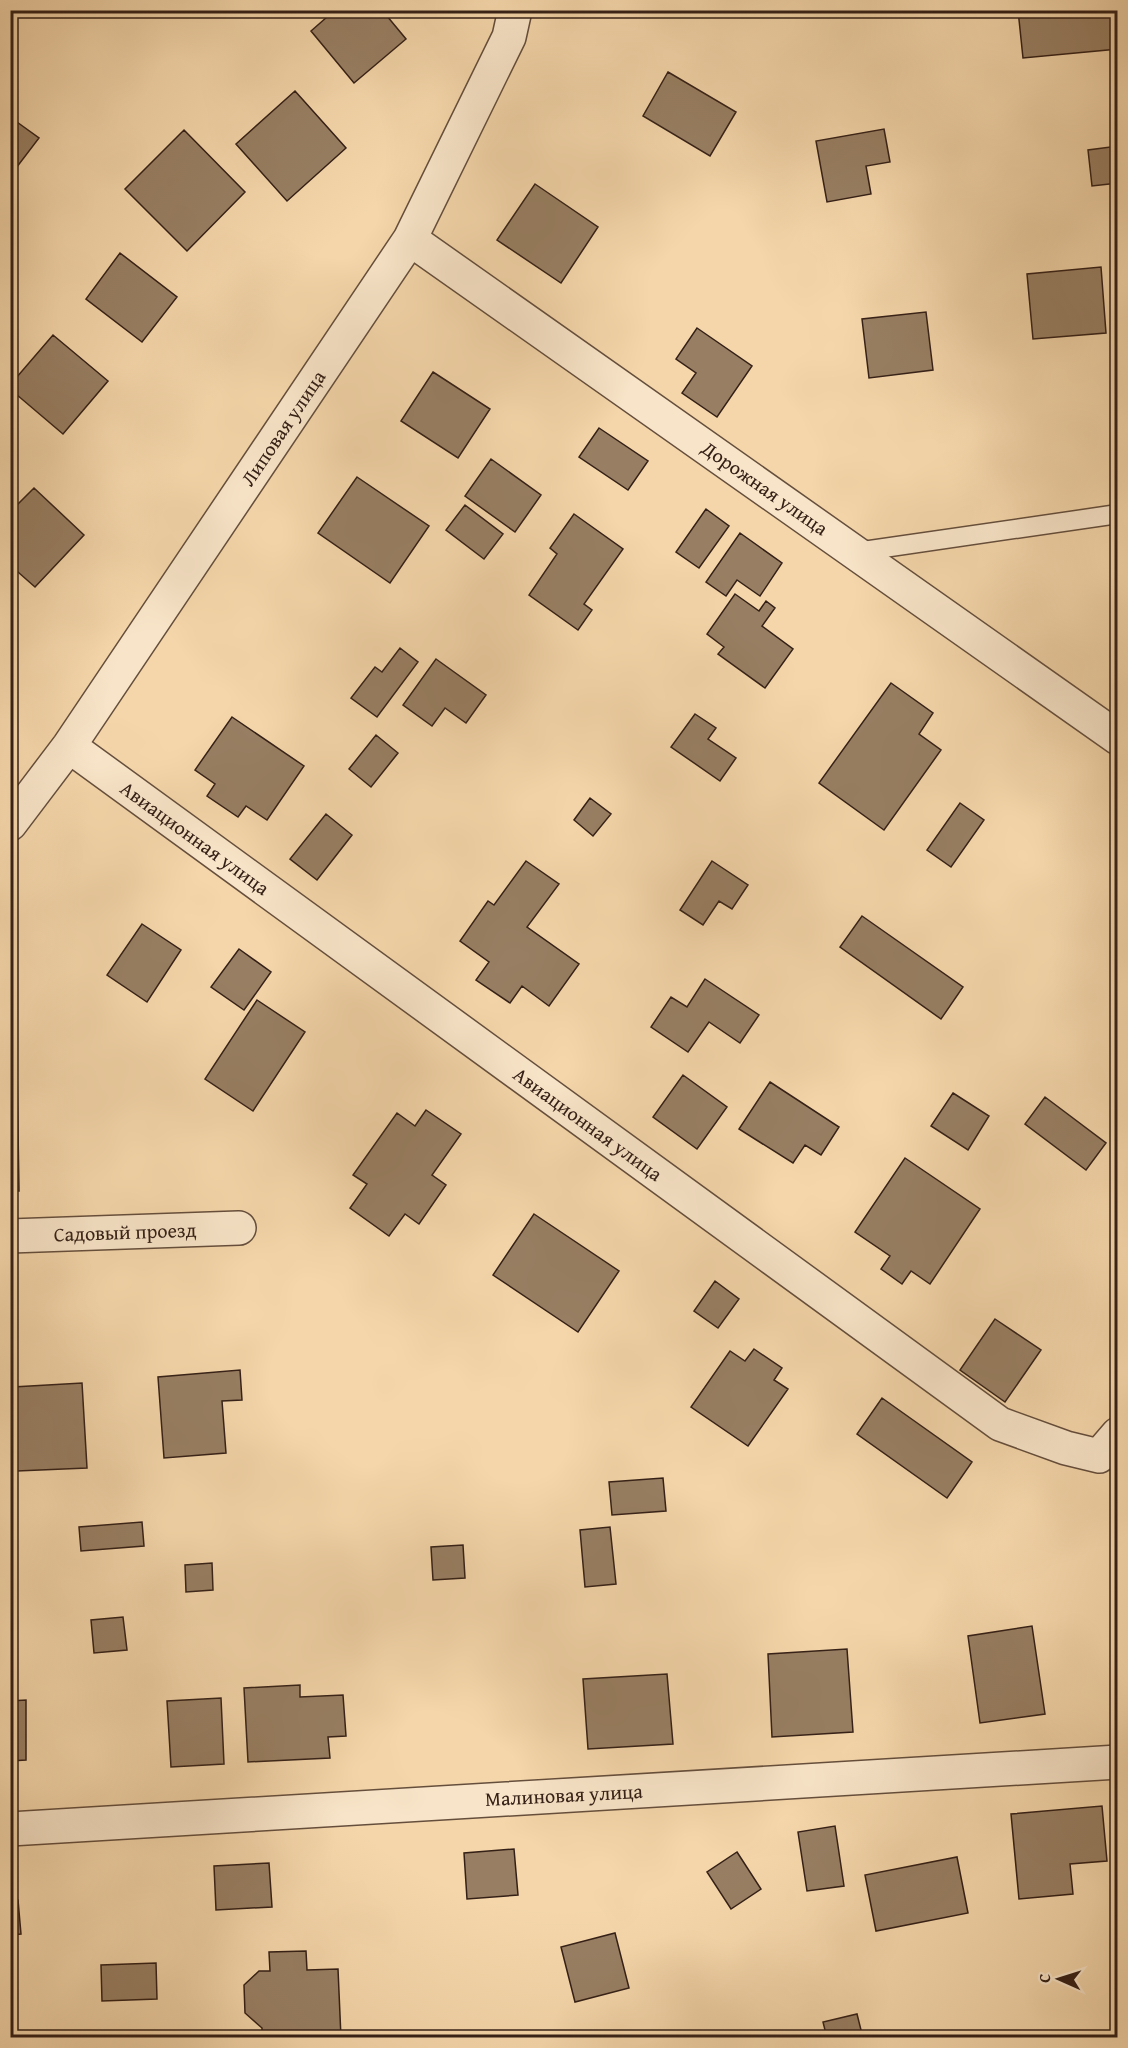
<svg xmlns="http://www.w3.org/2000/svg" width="1128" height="2048" viewBox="0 0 1128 2048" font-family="'Gentium Book Plus',serif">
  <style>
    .building { fill: #987f63; stroke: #352017; stroke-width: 1.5 }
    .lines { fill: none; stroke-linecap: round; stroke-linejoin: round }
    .lane-casing { stroke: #654e3c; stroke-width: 21 }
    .street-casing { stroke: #654e3c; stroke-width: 36 }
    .lane { stroke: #f8e4c8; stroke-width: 18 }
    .street { stroke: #f8e4c8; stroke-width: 33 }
    .labels { text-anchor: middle; stroke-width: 5; stroke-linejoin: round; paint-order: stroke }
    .street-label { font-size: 20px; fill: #352017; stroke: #f8e4c8 }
  </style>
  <rect width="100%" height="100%" fill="#f4d6aa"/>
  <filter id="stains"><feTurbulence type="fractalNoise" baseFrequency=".00333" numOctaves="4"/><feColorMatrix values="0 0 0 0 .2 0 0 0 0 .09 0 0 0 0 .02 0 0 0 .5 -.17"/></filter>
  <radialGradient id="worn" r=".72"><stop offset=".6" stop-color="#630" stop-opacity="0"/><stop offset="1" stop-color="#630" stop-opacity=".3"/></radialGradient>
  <path class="building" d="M335,10H382L406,39L354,83L311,31Z
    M1018,10H1115L1118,49L1023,58Z
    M668,72L736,112L710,156L643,116Z
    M295,91L346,148L287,201L236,144Z
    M10,117L39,138L10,176Z
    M884,129L890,162L866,166L871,194L827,202L816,141Z
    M184,130L245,192L187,251L125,189Z
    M1118,146V183L1092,186L1088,150Z
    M535,184L598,227L561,283L497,240Z
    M120,253L177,297L142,342L86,299Z
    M1101,267L1106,333L1033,339L1027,274Z
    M926,312L933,370L869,378L862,319Z
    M697,328L752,366L717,417L682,393L696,373L676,359Z
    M53,335L108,381L63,434L10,389V385Z
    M433,372L490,409L458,458L401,421Z
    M599,428L648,461L628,490L579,457Z
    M491,459L541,495L515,532L465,496Z
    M357,477L429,526L390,583L318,533Z
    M34,488L84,535L35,587L10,565V512Z
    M465,505L503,534L484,559L446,530Z
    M706,509L729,526L699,568L676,552Z
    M574,514L623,549L584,604L592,610L578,630L529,595L557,554L550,548Z
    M740,533L782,563L760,596L737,580L726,596L706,582Z
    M735,594L759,611L766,601L775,608L762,626L793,649L765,688L718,654L724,647L707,634Z
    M400,648L418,662L377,717L351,698L375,667L382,672Z
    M436,659L486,695L466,723L445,708L432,726L403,705Z
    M891,683L933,713L919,734L941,750L884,830L819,783Z
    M695,714L716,728L708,739L736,758L720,781L671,747Z
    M232,717L304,766L267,820L246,806L238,817L207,796L215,784L195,770Z
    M376,735L398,753L371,787L349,769Z
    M590,798L611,814L593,836L574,820Z
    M960,803L984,820L951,867L927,850Z
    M326,814L352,835L317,880L290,859Z
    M526,861L559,884L527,927L579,964L549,1006L522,986L510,1003L476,980L489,962L460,941L488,901L494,905Z
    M712,861L748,885L732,909L719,901L703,925L680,910Z
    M862,916L963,987L941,1019L840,947Z
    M142,924L181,950L147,1002L107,975Z
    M239,949L271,972L244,1010L211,987Z
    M705,979L759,1015L740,1043L709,1022L688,1052L651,1027L671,997L687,1007Z
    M257,1000L305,1032L253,1111L205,1079Z
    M10,1066H17L19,1191H10Z
    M683,1075L727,1107L697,1149L653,1117Z
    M770,1082L839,1127L821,1155L805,1145L793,1163L739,1129Z
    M953,1093L989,1116L968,1150L931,1126Z
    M1045,1097L1106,1143L1086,1170L1025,1124Z
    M426,1110L461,1134L432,1175L446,1185L419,1224L405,1214L389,1236L350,1208L367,1184L353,1175L397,1113L415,1126Z
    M905,1158L980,1209L930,1284L911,1271L902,1284L881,1269L890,1256L855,1232Z
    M534,1214L619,1271L578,1332L493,1275Z
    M715,1281L739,1299L718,1328L694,1311Z
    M995,1319L1041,1350L1005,1402L960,1370Z
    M754,1349L782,1368L774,1380L788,1389L748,1446L691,1407L730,1351L745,1361Z
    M240,1370L242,1400L222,1401L226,1453L164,1458L158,1377Z
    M82,1383L87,1468L17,1471L13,1387Z
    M882,1398L972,1462L947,1498L857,1434Z
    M663,1478L666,1511L612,1515L609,1482Z
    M142,1522L144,1546L81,1551L79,1527Z
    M610,1527L616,1584L585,1587L580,1530Z
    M463,1545L465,1578L433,1580L431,1547Z
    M212,1563L213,1590L186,1592L185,1565Z
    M123,1617L127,1650L94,1653L91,1620Z
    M1032,1626L1045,1714L980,1723L968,1636Z
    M847,1649L853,1732L772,1737L768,1654Z
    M667,1674L673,1744L588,1749L583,1679Z
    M300,1685V1697L343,1695L346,1736L328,1737L330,1758L248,1762L244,1688Z
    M221,1698L224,1764L171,1767L167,1701Z
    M26,1700V1760L10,1761V1701Z
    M1118,1803V1853H1115L1111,1804Z
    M1102,1806L1107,1861L1070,1864L1073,1894L1019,1899L1011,1814Z
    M835,1826L844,1886L807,1891L798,1832Z
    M514,1849L518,1895L467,1899L464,1853Z
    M737,1852L761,1889L731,1909L707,1872Z
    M957,1857L968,1913L876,1931L865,1875Z
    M269,1863L272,1907L216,1910L214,1866Z
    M18,1900L21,1934L10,1935V1901Z
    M615,1933L629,1988L575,2002L561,1947Z
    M306,1951L307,1970L338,1969L341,2038H262V2028L245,2013L244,1985L259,1971H270L269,1952Z
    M156,1963L157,1999L102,2001L101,1965Z
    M857,2014L863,2038H827L823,2022Z"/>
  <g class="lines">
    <defs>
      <path id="lane" d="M856,552L1118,514"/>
      <path id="street" d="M410,239L1118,738
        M69,746L1000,1424L1066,1448L1099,1456L1118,1434
        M10,824L69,746L410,239L509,37L515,10
        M10,1236L239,1228
        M10,1829L1118,1762"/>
    </defs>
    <use href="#lane" class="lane-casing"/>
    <use href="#street" class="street-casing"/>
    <use href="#lane" class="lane"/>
    <use href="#street" class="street"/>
  </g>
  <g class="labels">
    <g class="street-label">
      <text transform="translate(283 428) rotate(-56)" y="7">Липовая улица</text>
      <text transform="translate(765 488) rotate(35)" y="7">Дорожная улица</text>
      <text transform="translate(195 838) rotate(36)" y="7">Авиационная улица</text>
      <text transform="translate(588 1124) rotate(36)" y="7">Авиационная улица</text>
      <text transform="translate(125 1232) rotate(-2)" y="7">Садовый проезд</text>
      <text transform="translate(564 1795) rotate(-3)" y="7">Малиновая улица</text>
    </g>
  </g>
  <rect width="1128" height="2048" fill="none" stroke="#f4d6aa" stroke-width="36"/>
  <rect x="12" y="12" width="1104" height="2024" fill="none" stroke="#352017" stroke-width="3"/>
  <rect x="18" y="18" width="1092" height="2012" fill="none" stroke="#352017" stroke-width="1.5"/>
  <g transform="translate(1059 1979) rotate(273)" stroke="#f8e4c8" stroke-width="4.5" paint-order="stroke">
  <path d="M0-4.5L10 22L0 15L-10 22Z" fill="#352017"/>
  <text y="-9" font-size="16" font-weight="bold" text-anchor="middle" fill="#352017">С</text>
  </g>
  <rect width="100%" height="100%" filter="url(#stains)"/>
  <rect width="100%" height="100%" fill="url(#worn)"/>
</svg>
